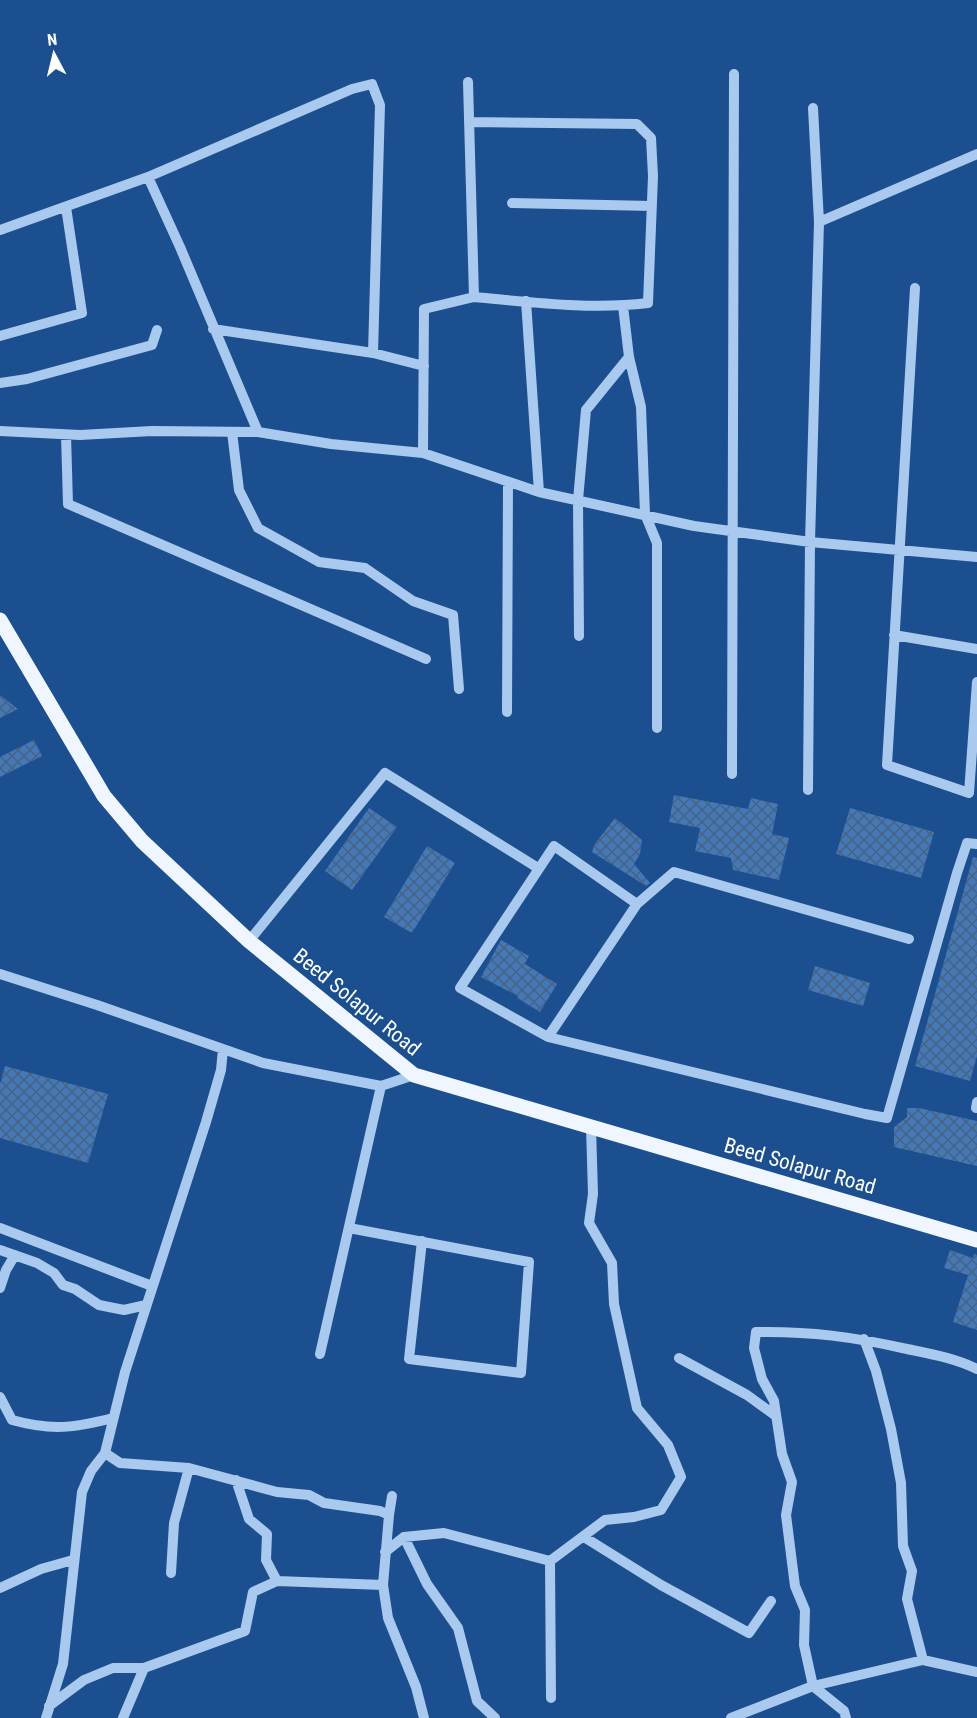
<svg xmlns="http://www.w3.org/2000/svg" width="977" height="1718" viewBox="0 0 977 1718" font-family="'Roboto Condensed',sans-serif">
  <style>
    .building { fill: url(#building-cross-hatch) }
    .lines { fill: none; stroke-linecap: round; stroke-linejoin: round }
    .minor { stroke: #a9c9ee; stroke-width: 10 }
    .major { stroke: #f0f6ff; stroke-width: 15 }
    .labels { text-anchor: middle; stroke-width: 4.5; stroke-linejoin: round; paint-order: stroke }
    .street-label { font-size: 21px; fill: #fff; stroke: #1b4f8f }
  </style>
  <defs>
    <pattern id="building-cross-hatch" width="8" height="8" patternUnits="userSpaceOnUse" patternTransform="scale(1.5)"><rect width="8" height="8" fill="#4478b7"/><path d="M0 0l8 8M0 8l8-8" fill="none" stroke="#486282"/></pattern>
  </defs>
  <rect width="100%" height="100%" fill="#1b4f8f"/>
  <path class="building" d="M0,695L18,709L0,718Z
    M34,740L42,756L0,777V757Z
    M674,795L748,809L751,798L778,804L772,834L789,838L779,880L733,870L731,858L695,851L700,828L669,822Z
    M369,808L397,827L352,890L325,871Z
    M850,808L934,832L921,878L836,854Z
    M615,818L642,840L640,854L634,864L650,883L646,886L592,852L594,845Z
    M427,846L455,863L412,933L384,917Z
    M973,857L977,858V1056L970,1081L915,1066Z
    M501,940L529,956L525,964L557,984L540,1012L517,998L518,996L481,977Z
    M815,966L870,983L863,1006L808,990Z
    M5,1066L108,1094L88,1163L0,1138V1084Z
    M907,1108H919L977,1121V1166L894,1147V1127L907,1117Z
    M950,1250L973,1258L974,1254L977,1255V1330L953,1322L968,1275L944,1268Z"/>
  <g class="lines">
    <path class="minor" d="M813,108L819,222
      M469,122L637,124L651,138L653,176L648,303C590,310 531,302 474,297
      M148,177L180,247L258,432
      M512,203L652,206
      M0,230L148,177L352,89L372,84L380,105L373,353
      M915,288L887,765L969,793L977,682
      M526,301L539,492
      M213,329L373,353L424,366
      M0,336L82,313L66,207
      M629,357L641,407L645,514L657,543V728
      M0,383L27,379L152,345L157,330
      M0,431L80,435L152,431L258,432L331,444L423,453L539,492L694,526L810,542L977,557
      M232,432L239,490L258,528L319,562L365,568L413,601L453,615L459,689
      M66,435L68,504L426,659
      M423,453L424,309L474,297L468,82
      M894,635L977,649
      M579,636L578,500L586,410L629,357L623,306
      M507,712L508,482
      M732,774L734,74
      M808,790L810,542L819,222L977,154
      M554,846L637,904L548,1037L460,988Z
      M637,904L674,872L909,939
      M249,941L385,773L538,868
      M0,974L97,1005L263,1063L381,1086L414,1075
      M548,1037L865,1114L887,1118L957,873L967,843L977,844
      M976,1108L977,1102
      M0,1228L152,1286
      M349,1228L529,1262L521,1373L409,1359L422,1241
      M0,1250L37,1263L54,1273L63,1285L75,1289L99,1305L124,1310L146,1305
      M0,1288L6,1270L15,1255
      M864,1339L876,1371L891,1429L901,1483L903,1546L912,1571L907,1599L923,1660
      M320,1354L381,1086
      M679,1358L747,1395L776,1416
      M0,1397L12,1420C52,1431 73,1428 113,1418
      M105,1453L120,1463L189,1468L277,1492L309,1495L324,1503L380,1511L389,1515L392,1496
      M236,1480L249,1519L267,1534L266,1560L277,1581L383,1585
      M389,1515L383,1585L388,1618L416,1687L424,1718
      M404,1537L427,1584L458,1628L477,1701L495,1718
      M584,1537L661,1585L749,1633L771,1601
      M385,1552L404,1537L444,1533L550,1561
      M171,1573L174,1523L189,1468
      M0,1588L41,1569L73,1560
      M551,1698L550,1561L605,1520L634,1517L661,1510L681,1477L668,1445L637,1408L614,1304L612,1263L589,1223L593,1194L591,1127
      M49,1706L84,1680L113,1668H144L245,1631L253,1592L277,1581
      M46,1718L63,1664L82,1492L91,1471L105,1453L125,1372L206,1122L221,1070L223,1049
      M123,1718L144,1668
      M731,1718L813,1686L923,1660L977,1672
      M846,1718L844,1711L813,1686L804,1645L805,1610L795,1586L786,1515L792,1482L782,1454L774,1401L762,1379L754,1348L756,1332C810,1331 854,1337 907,1349C931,1354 954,1358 977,1369"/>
    <path class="major" d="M0,620L104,796L142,841L249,941L414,1075L977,1240"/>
  </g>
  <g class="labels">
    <g class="street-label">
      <text transform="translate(357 1002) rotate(39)" y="7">Beed Solapur Road</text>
      <text transform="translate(800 1166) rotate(16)" y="7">Beed Solapur Road</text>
    </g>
  </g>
  <g transform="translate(54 54) rotate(353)" stroke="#1b4f8f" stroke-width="4.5" paint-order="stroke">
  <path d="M0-4.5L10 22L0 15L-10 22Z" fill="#ffffff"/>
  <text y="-9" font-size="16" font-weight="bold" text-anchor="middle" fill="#ffffff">N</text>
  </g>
</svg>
